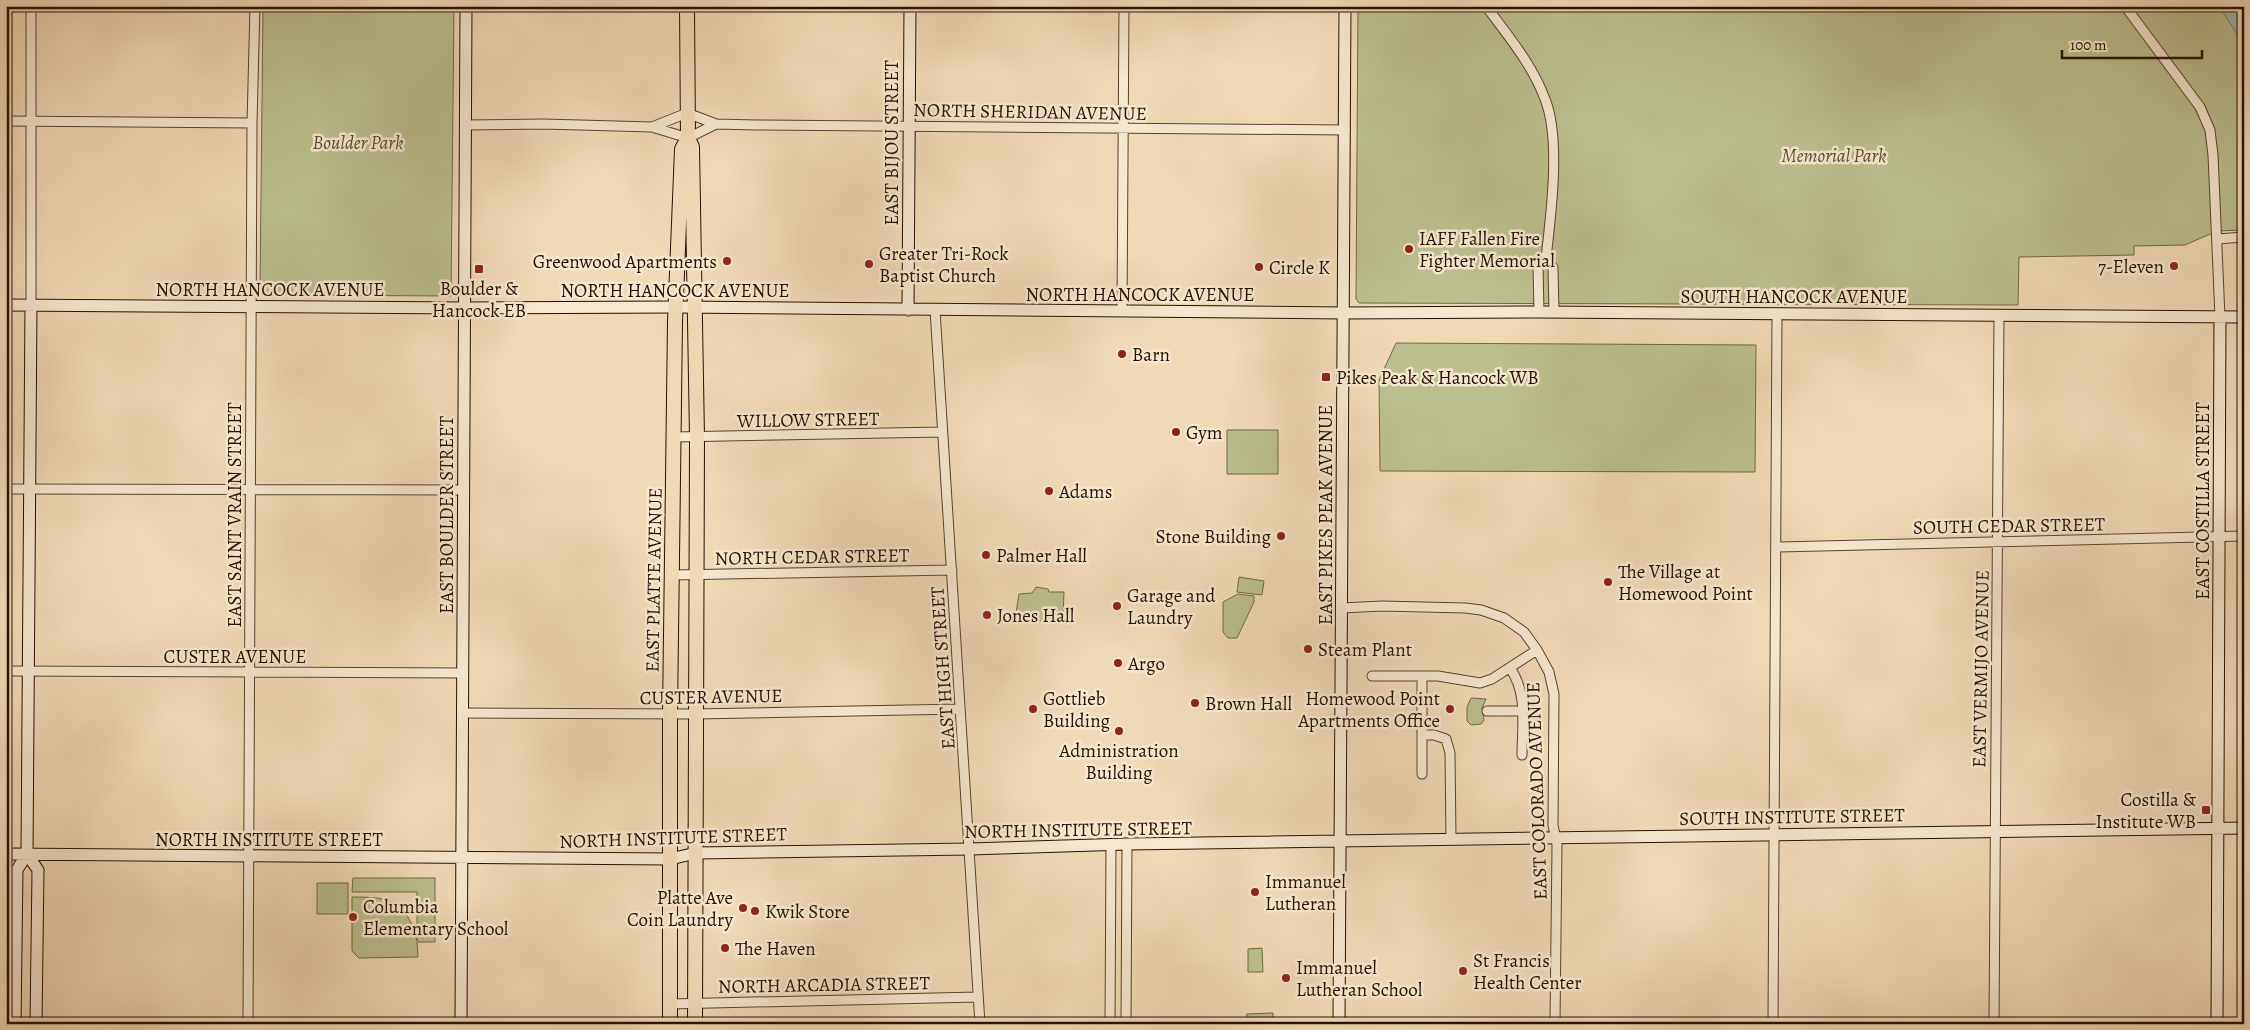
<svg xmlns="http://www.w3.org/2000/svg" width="2250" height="1030" viewBox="0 0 2250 1030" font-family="Alegreya,serif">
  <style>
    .green { fill: #bbbf8d; stroke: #706847 }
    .water { fill: #9db8b7; stroke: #6d756e }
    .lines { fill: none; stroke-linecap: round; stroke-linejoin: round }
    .street-casing { stroke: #58432e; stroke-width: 11 }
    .secondary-casing { stroke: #251101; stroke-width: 13 }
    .primary-casing { stroke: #251101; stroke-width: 16 }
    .street { stroke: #f5e7d0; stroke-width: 9 }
    .secondary { stroke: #f5e7d0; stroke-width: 11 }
    .primary { stroke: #f0dab6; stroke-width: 14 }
    .poi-dot { fill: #8f2418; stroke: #f5e7d0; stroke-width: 2 }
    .labels { text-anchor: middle; stroke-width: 5; stroke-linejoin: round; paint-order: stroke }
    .street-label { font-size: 19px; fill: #251101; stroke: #f5e7d0 }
    .park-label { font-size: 19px; font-style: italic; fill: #5a4e32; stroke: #f5e7d0 }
    .poi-label { font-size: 19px; fill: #251101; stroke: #f5e7d0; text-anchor: start }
  </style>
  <rect width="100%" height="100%" fill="#f0dab6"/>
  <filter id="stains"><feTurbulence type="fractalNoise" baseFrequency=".004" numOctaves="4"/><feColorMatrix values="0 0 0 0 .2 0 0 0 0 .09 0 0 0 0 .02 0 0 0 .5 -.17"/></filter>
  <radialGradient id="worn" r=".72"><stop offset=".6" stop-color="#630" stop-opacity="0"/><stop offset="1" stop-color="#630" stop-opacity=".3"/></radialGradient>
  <path class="green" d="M263,6H454L451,296L262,295L260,291Z
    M1358,6H2244V230L2217,231L2185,245L2134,246V255L2019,257L2018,305L1359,303L1356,299Z
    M1396,343L1756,345L1755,472L1380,471L1379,380Z
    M1227,430H1278V474H1227Z
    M1239,577L1264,581L1262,595L1237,592Z
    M1036,587L1048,589L1049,592H1064L1063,619H1048L1047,622L1018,617L1016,613L1019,594L1032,593Z
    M1238,594L1254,596V602L1237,638H1228L1223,632V602Z
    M1471,698L1486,699L1482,708L1484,720L1481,724L1471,725L1467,721V707Z
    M353,878H435V942H417L418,957L359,958L352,951V897C392,897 406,900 417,941V892H352Z
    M317,883H348V914H317Z
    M1262,948L1263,972H1248V949Z
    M1273,1013V1024H1244L1247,1014Z"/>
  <path class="water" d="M2219,6H2244V45Z"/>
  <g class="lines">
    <defs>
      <path id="street" d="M31,6V305
        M1486,6C1508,36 1532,64 1545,99C1561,139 1551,214 1546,258
        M2125,6L2200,107L2210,130L2213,155L2220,317
        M6,121L252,123
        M466,125L543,124L652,127L688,138L716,124
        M652,127L687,113L716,124L756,125L1345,130
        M2217,239L2244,237
        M935,310L980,1024
        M1122,311L1124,6
        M1539,312L1538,267L1546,258L1553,268L1554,312
        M673,437L942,432
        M6,489L464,490
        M1776,547L2244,536
        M673,575L952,570
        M1342,608L1382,606L1465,608L1481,610L1504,618L1524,632L1537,650L1549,672L1554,694L1553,825L1557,845L1555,1024
        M1510,668C1528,693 1522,726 1522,755
        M6,671L463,673
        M1372,676H1438L1480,683L1492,679L1537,650
        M1422,677V774
        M1487,711H1523
        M462,713L694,714L960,709
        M1422,735H1434L1446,739L1450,753L1451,839
        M670,1004L978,997
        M248,1024L252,123L255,6
        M1110,1024L1111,845
        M1126,1024L1127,844
        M1773,1024L1777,315
        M1994,1024L1999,315"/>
      <path id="secondary" d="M6,305L465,308L675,307L1344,313L1539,312L2244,317
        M908,310L910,6
        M6,854L670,859L696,853L970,849L1127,844L2244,828
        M27,854L38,870L36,1024
        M15,1024L17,870L27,854L31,305
        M461,1024L466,6
        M1339,1024L1345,6
        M2217,1024L2220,317"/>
      <path id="primary" d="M687,6L688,138L692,147L697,437L695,1024
        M670,1024V713L675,322L682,149L688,138"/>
    </defs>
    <use href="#street" class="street-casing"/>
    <use href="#secondary" class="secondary-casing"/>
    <use href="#primary" class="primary-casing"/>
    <use href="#street" class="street"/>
    <use href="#secondary" class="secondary"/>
    <use href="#primary" class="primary"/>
  </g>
  <g class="poi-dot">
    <circle cx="1409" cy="249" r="5"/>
    <circle cx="727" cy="261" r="5"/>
    <circle cx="869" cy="264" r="5"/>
    <circle cx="2174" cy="266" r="5"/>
    <circle cx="1259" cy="267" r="5"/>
    <rect x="474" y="264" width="10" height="10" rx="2.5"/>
    <circle cx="1122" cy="354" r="5"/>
    <rect x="1321" y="372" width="10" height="10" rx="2.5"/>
    <circle cx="1176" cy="432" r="5"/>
    <circle cx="1049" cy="491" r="5"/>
    <circle cx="1281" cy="536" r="5"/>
    <circle cx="986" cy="555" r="5"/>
    <circle cx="1608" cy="582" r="5"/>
    <circle cx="1117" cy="606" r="5"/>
    <circle cx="987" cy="615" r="5"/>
    <circle cx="1308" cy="649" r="5"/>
    <circle cx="1118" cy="663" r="5"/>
    <circle cx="1195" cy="703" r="5"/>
    <circle cx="1033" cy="709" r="5"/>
    <circle cx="1450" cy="709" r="5"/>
    <circle cx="1119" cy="731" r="5"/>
    <rect x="2201" y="805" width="10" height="10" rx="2.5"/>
    <circle cx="1255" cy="892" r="5"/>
    <circle cx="743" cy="908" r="5"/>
    <circle cx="755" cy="911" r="5"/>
    <circle cx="353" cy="917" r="5"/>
    <circle cx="725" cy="948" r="5"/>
    <circle cx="1463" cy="971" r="5"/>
    <circle cx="1286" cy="978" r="5"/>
  </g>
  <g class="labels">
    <g class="street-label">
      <text transform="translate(1030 111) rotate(1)" y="7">NORTH SHERIDAN AVENUE</text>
      <text transform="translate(891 143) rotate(-90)" y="7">EAST BIJOU STREET</text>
      <text x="270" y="296">NORTH HANCOCK AVENUE</text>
      <text x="675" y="297">NORTH HANCOCK AVENUE</text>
      <text x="1140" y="301">NORTH HANCOCK AVENUE</text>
      <text x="1794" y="303">SOUTH HANCOCK AVENUE</text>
      <text transform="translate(808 419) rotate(-1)" y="7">WILLOW STREET</text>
      <text transform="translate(2202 501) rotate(-90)" y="7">EAST COSTILLA STREET</text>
      <text transform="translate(234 515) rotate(-90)" y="7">EAST SAINT VRAIN STREET</text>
      <text transform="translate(446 515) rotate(-90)" y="7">EAST BOULDER STREET</text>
      <text transform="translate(1325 515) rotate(-90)" y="7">EAST PIKES PEAK AVENUE</text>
      <text transform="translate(2009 525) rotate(-1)" y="7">SOUTH CEDAR STREET</text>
      <text transform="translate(812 556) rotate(-1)" y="7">NORTH CEDAR STREET</text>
      <text transform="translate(653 580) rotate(-89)" y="7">EAST PLATTE AVENUE</text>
      <text x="235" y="663">CUSTER AVENUE</text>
      <text transform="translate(942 668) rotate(-94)" y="7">EAST HIGH STREET</text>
      <text transform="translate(1980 669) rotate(-89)" y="7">EAST VERMIJO AVENUE</text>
      <text transform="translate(711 696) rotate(-1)" y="7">CUSTER AVENUE</text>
      <text transform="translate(1536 791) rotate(-92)" y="7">EAST COLORADO AVENUE</text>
      <text transform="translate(1792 816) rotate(-1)" y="7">SOUTH INSTITUTE STREET</text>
      <text transform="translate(1078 829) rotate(-1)" y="7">NORTH INSTITUTE STREET</text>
      <text transform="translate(673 837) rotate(-2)" y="7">NORTH INSTITUTE STREET</text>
      <text x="269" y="846">NORTH INSTITUTE STREET</text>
      <text transform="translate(824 984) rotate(-1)" y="7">NORTH ARCADIA STREET</text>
    </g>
    <g class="park-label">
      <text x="358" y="149">Boulder Park</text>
      <text x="1834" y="162">Memorial Park</text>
    </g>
    <g class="poi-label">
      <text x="1419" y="245">IAFF Fallen Fire<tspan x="1419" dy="22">Fighter Memorial</tspan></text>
      <text x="879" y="260">Greater Tri-Rock<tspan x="879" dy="22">Baptist Church</tspan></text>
      <text x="717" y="268" text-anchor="end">Greenwood Apartments</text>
      <text x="2164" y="273" text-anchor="end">7-Eleven</text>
      <text x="1269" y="274">Circle K</text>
      <text x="479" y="295" text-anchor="middle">Boulder &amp;<tspan x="479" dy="22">Hancock EB</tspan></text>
      <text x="1132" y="361">Barn</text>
      <text x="1336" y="384">Pikes Peak &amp; Hancock WB</text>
      <text x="1186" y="439">Gym</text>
      <text x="1059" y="498">Adams</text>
      <text x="1271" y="543" text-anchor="end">Stone Building</text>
      <text x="996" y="562">Palmer Hall</text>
      <text x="1618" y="578">The Village at<tspan x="1618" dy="22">Homewood Point</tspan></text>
      <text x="1127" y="602">Garage and<tspan x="1127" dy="22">Laundry</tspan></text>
      <text x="997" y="622">Jones Hall</text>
      <text x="1318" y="656">Steam Plant</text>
      <text x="1128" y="670">Argo</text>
      <text x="1043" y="705">Gottlieb<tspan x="1043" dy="22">Building</tspan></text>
      <text x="1440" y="705" text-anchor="end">Homewood Point<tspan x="1440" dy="22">Apartments Office</tspan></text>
      <text x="1205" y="710">Brown Hall</text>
      <text x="1119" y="757" text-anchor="middle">Administration<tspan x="1119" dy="22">Building</tspan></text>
      <text x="2196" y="806" text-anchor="end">Costilla &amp;<tspan x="2196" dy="22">Institute WB</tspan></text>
      <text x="1265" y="888">Immanuel<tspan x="1265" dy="22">Lutheran</tspan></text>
      <text x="733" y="904" text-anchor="end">Platte Ave<tspan x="733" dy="22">Coin Laundry</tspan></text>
      <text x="363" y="913">Columbia<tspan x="363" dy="22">Elementary School</tspan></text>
      <text x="765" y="918">Kwik Store</text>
      <text x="735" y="955">The Haven</text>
      <text x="1473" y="967">St Francis<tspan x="1473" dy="22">Health Center</tspan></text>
      <text x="1296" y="974">Immanuel<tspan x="1296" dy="22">Lutheran School</tspan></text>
    </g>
  </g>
  <rect width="2250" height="1030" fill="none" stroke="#f0dab6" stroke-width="25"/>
  <rect x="8" y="8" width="2235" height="1015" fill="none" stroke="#251101" stroke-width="2.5"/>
  <rect x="12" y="12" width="2225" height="1005" fill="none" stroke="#251101"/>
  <path d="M2062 50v8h140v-8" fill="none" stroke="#251101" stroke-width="2.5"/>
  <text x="2070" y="50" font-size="15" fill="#251101" stroke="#f5e7d0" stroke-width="4" paint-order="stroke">100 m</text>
  <rect width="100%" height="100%" filter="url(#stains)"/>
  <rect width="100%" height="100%" fill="url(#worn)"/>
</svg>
